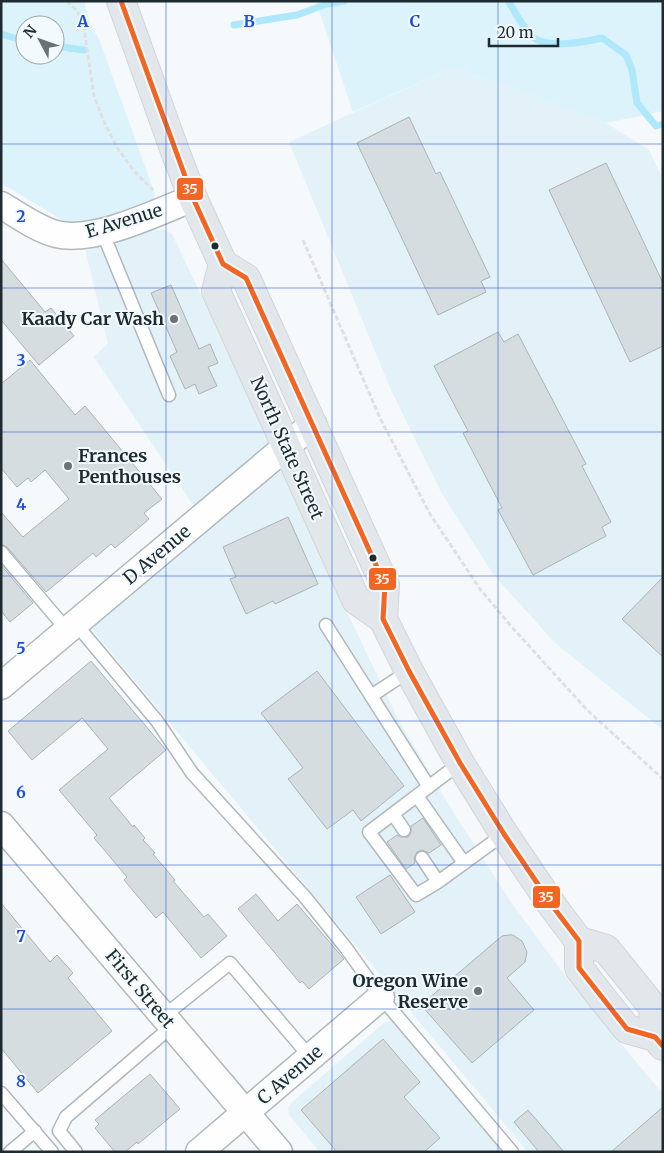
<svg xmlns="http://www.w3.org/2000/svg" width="664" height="1153" viewBox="0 0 664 1153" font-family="Merriweather,serif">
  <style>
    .built { fill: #e2f2f8 }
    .green { fill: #dcf3fc; fill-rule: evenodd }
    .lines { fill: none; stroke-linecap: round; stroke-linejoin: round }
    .stream { stroke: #b0e8fb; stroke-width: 7 }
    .building { fill: #d5dde0; stroke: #abb3b6 }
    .service-casing { stroke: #b0b8bb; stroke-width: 15 }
    .minor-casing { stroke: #b0b8bb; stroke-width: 29 }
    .primary-casing { stroke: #d2d6d8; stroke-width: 30 }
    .path { stroke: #dfe0e1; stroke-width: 3; stroke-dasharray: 5 2.5; stroke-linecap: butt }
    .service { stroke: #fefefe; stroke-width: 12 }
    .minor { stroke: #fefefe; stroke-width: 26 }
    .primary { stroke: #e1e7ea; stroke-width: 28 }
    .bus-1-casing { stroke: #f3fafd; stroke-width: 9 }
    .bus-1 { stroke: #f26522; stroke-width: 5 }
    .grid { fill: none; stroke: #1d4ed8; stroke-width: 1; stroke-opacity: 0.55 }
    .bus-dot { fill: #1e2b30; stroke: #f3fafd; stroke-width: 2 }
    .poi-dot { fill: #697377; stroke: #f3fafd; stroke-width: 2 }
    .labels { text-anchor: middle; stroke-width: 4; stroke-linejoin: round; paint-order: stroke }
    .street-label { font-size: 18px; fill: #1e2b30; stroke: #f3fafd }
    .poi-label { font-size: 18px; font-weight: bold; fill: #1e2b30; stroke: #f3fafd; text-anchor: end }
    .grid-label { font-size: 16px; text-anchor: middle; font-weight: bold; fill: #1d4ed8; stroke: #f3fafd; stroke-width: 4; stroke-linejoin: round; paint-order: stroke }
    .line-badge { stroke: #f3fafd; stroke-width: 2 }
    .badge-label { font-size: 14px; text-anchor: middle; font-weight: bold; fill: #fff }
  </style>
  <rect width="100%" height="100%" fill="#f5f9fb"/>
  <path class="built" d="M454,67L606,123L649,150L663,179V730L555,643L493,574L441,492L391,390L289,142Z
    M163,229L172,234L285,470L325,566L399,721L455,815L511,902L569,981L663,1094V1152H528L89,626L207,526L94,357L108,343L83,241Z
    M393,1021L399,1025L505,1152H320L289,1115L288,1108L292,1102L385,1022Z"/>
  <path class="green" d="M1,1H84L90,24L99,39L155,194L152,201C125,210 96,225 67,223L1,183ZM25,25H55V55H25Z
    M316,1H663V111L606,123L454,67L353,112Z"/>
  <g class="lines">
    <path class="stream" d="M508,1C514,10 525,31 533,37C547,49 585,42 602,38L626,55L632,70L637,103L656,126L663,124
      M234,25L297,15L327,4L344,1
      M1,34L25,41
      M55,46L84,50"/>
  </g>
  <path class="building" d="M409,117L436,174L440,172L490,277L481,281L486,292L438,315L357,143Z
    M606,163L663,283V346L630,362L549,190Z
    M1,259L45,312L51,308L74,336L39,365L1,320Z
    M171,285L199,349L210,344L218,363L208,367L217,386L199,394L195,384L185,389L170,356L177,352L151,293Z
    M498,332L504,342L518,334L586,464L582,466L611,522L602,527L606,536L533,575L498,510L502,508L463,433L468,431L434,366Z
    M30,360L75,415L85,406L162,499L144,513L149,519L115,548L111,544L96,557L93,553L46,592L7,547L1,544V512L23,537L69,499L45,470L31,482L28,478L17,487L1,468V384Z
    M288,517L318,584L275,604L273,601L246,614L230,579L236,577L223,547Z
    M1,565L33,603L10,622L1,611Z
    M663,577V657L622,619Z
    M91,661L166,750L109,798L133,827L134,825L145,838L143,840L155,853L153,854L175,880L173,881L204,917L208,914L227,936L201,958L163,912L156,918L124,880L127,877L94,838L97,835L59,790L108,749L82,718L32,760L8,731Z
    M317,671L404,786L361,821L353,810L327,829L288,779L303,768L261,713Z
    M423,818L441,845L429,853L422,850L417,852L414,858L415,863L406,869L387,842L397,835L401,837H408L411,833V826Z
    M390,875L415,912L381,934L356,897Z
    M256,894L278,921L297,904L344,959L309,989L302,981L300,983L238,909Z
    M1,903L50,962L57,955L73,973L68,978L112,1031L38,1093L1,1048Z
    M509,935H513L522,941L527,952L525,962L507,978L534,1010L472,1063L421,1005L502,936Z
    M383,1039L420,1082L404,1097L440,1138L424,1152H337L301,1110Z
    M150,1074L180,1109L138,1144L137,1142L125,1152H115L95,1128L99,1124L95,1120Z
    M663,1107V1152H611Z
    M528,1110L564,1152H539L514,1122Z"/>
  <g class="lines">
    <defs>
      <path id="service" d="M102,231L169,395
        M1,552L67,630
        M75,623L157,721L192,773L305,897L346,948L381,997L512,1152
        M326,625L429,787
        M371,696L409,671
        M460,763L369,832L416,895L438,882L504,834
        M417,796L464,863
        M393,814L404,830
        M422,858L438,882
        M164,1016L230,963L310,1057
        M1,1093L52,1152
        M10,1152L35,1131
        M76,1152L59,1131L66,1117L172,1026"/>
      <path id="minor" d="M1,205C18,215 37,229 56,234C93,244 158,212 193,198
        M1,686L313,424
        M1,825L279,1152
        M199,1152L381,997"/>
      <path id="primary" d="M121,1L176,154L193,198L223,264L246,278L385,585L383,619
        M223,264L216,291L356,600L383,619L409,671L460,763L504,834L554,908L579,941L606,949L653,1007L655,1037
        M579,941V968L602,998L627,1029L655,1037L663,1046"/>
    </defs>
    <use href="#service" class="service-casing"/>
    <use href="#minor" class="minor-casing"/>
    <use href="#primary" class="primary-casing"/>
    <path class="path" d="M67,1L77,11L83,22L94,96L105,124L118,149L134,171L153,190
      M303,240L380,418L430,514L480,589L511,626L587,710L663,779"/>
    <use href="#service" class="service"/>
    <use href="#minor" class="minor"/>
    <use href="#primary" class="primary"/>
    <defs>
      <path id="bus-1" d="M121,1L193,198L223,264L246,278L385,585L383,619L409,671L460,763L504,834L554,908L579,941V968L627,1029L655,1037L663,1046"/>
    </defs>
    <use href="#bus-1" class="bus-1-casing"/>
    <use href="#bus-1" class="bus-1"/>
  </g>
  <path class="grid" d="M166,1V1152M332,1V1152M498,1V1152M1,144H663M1,288H663M1,432H663M1,576H663M1,721H663M1,865H663M1,1009H663"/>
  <g class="bus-dot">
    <circle cx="215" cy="246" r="4.5"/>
    <circle cx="373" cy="558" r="4.5"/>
  </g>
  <g class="poi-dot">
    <circle cx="174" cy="319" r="5"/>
    <circle cx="68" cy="466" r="5"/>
    <circle cx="478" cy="991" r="5"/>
  </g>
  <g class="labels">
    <g class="street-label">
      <text transform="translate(124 221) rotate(-17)" y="6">E Avenue</text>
      <text transform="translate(287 448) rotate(66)" y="6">North State Street</text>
      <text transform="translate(157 555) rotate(-40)" y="6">D Avenue</text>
      <text transform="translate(140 989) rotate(50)" y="6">First Street</text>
      <text transform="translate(290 1075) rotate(-41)" y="6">C Avenue</text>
    </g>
    <g class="poi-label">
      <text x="164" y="325">Kaady Car Wash</text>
      <text x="78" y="462" text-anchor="start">Frances<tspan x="78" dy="21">Penthouses</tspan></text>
      <text x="468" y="987">Oregon Wine<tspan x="468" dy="21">Reserve</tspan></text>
    </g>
  </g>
  <g class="grid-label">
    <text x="83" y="27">A</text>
    <text x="249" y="27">B</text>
    <text x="415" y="27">C</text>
    <text x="21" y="222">2</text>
    <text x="21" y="366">3</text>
    <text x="21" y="510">4</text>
    <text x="21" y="654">5</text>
    <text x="21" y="798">6</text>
    <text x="21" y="942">7</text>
    <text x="21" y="1087">8</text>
  </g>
  <g class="line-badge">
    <rect x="176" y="177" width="28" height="24" rx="5" fill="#f26522"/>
    <rect x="368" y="567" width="29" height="24" rx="5" fill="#f26522"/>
    <rect x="532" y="885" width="29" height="24" rx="5" fill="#f26522"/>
  </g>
  <g class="badge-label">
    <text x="190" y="194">35</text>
    <text x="382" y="584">35</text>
    <text x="546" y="902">35</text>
  </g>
  <rect width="664" height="1153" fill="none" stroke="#1e2b30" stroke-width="5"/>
  <g transform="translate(40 40) rotate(311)"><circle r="24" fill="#f3fafd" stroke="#9ea7ab"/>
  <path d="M0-4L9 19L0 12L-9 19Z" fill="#697377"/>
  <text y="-8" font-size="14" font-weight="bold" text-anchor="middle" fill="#1e2b30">N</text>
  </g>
  <path d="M489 38v8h69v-8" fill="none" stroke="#1e2b30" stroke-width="2.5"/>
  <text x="497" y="38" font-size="15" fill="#1e2b30" stroke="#f3fafd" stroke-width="4" paint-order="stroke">20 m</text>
</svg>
